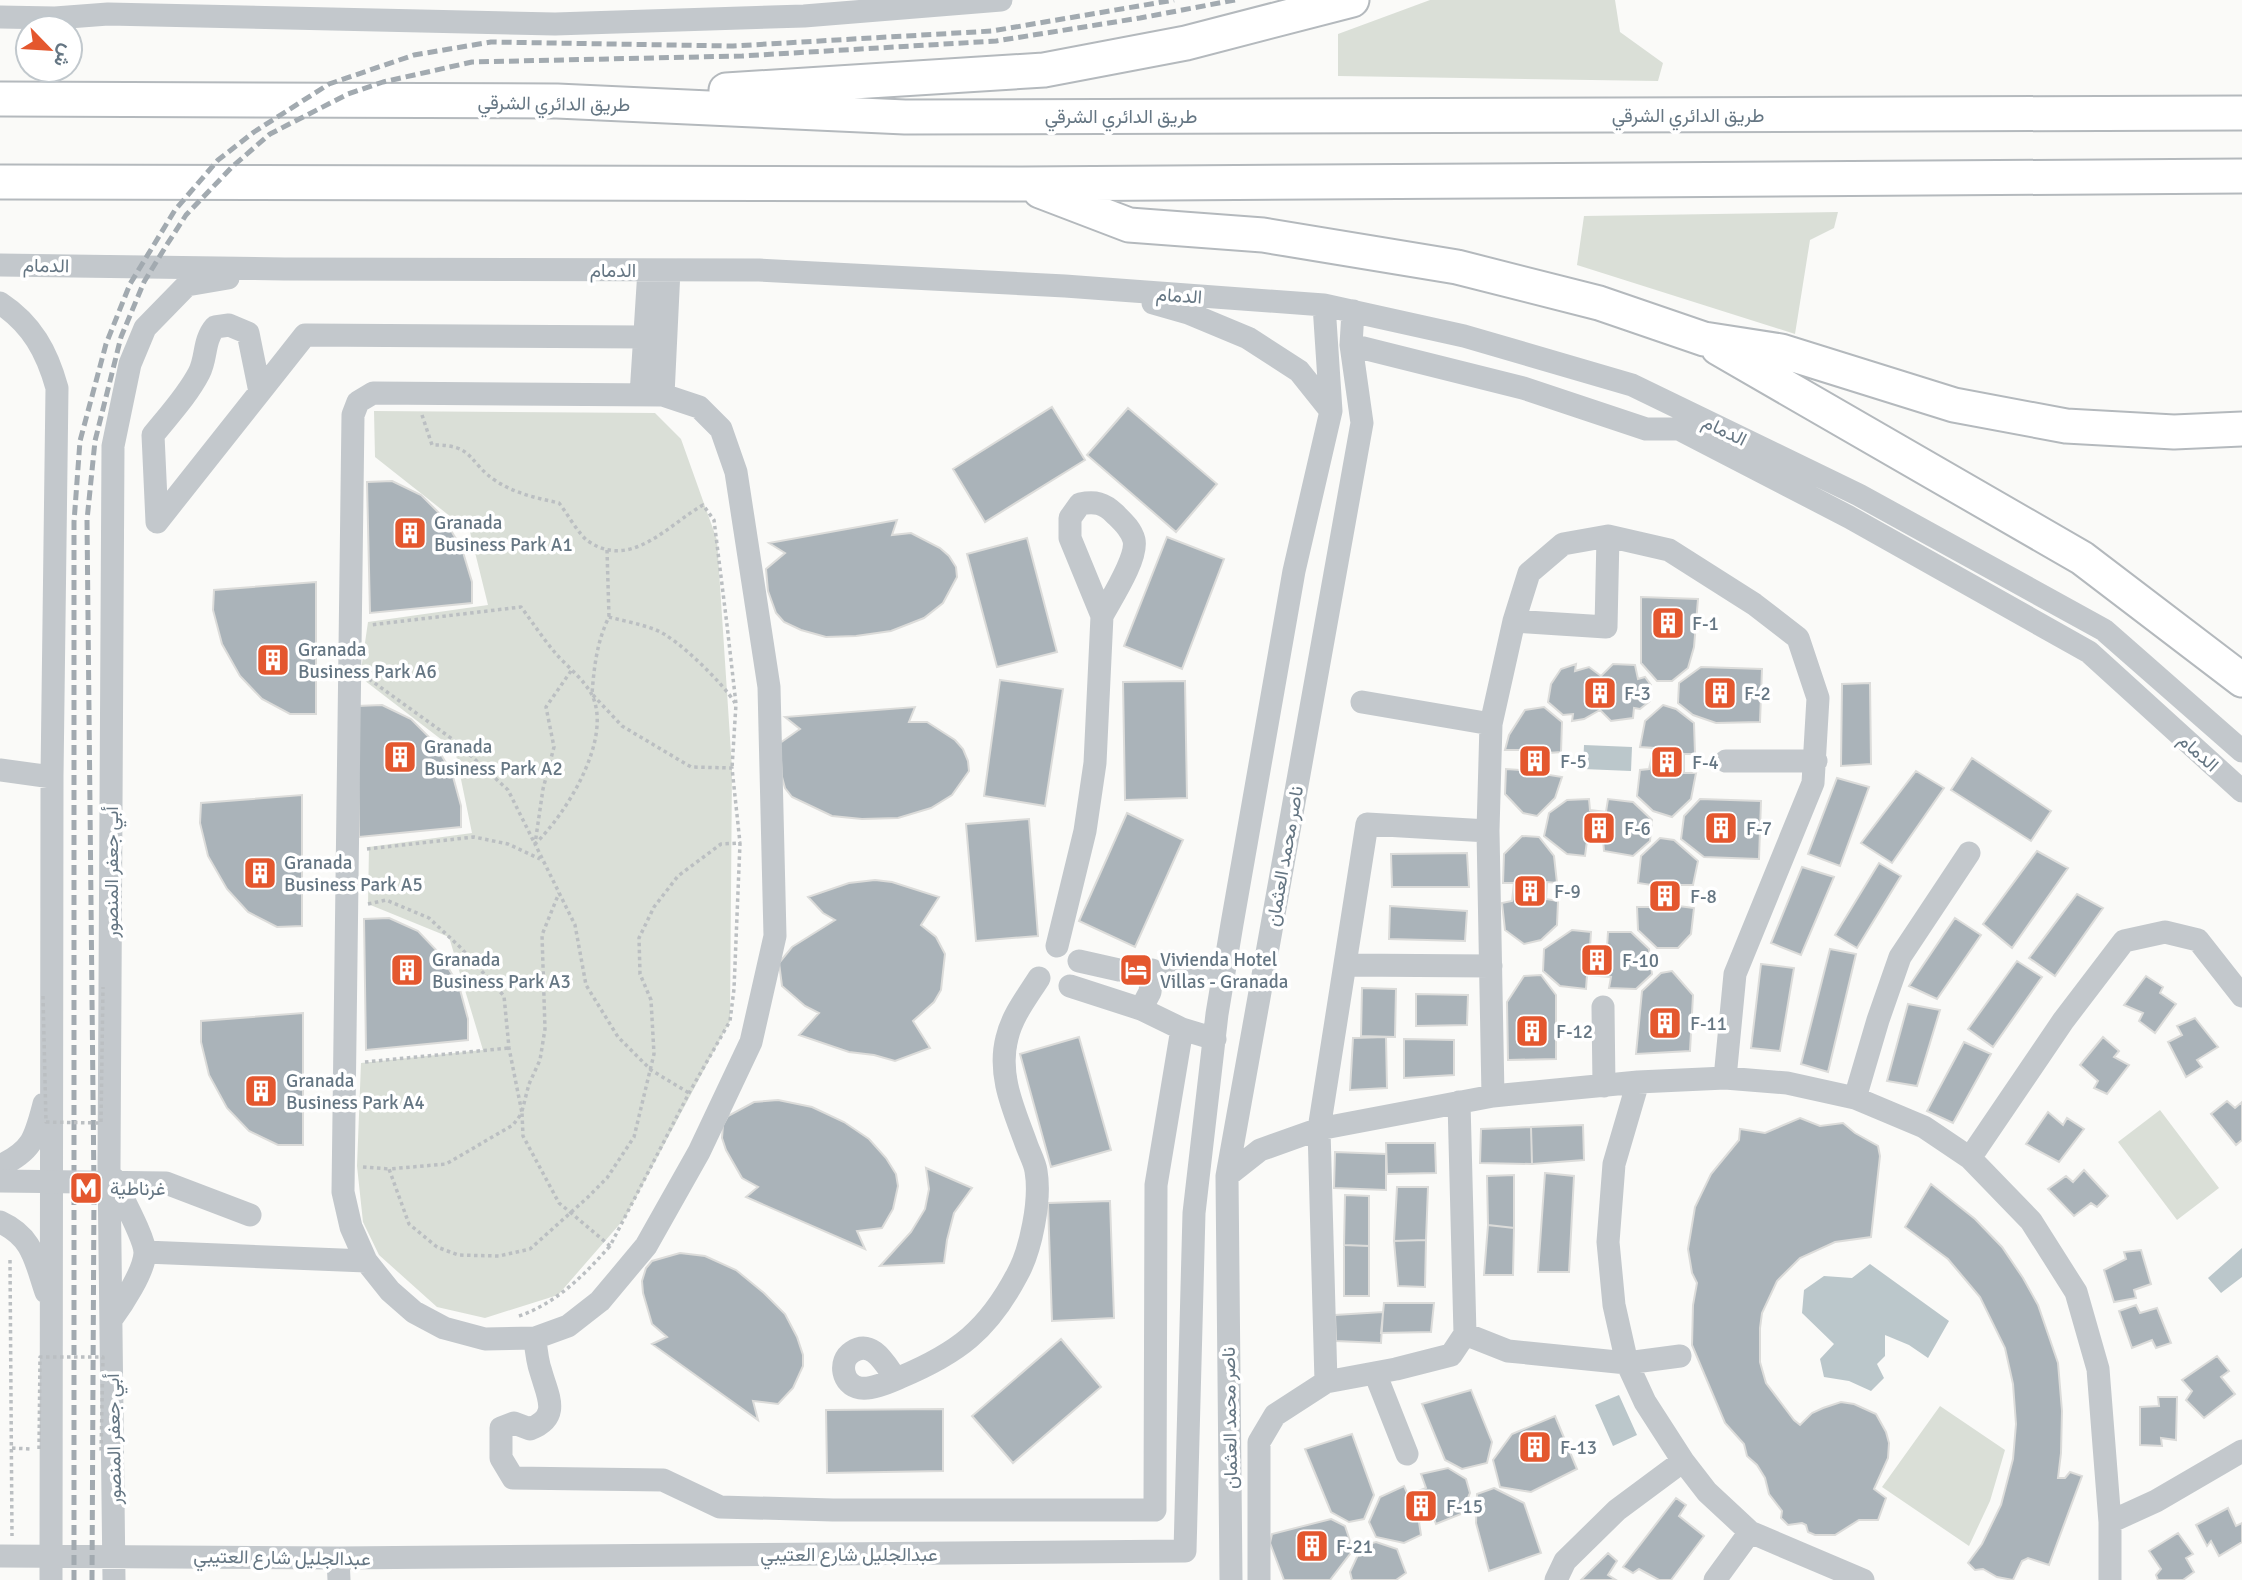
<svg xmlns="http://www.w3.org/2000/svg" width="2242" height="1580" viewBox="0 0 2242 1580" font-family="Signika,Vazirmatn,sans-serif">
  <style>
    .green { fill: #dadfd7 }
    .water { fill: #bbc7cb }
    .building { fill: #aab3b9; stroke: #dcdcda; stroke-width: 2 }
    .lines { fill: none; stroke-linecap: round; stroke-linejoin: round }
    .highway-casing { stroke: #b4b9bd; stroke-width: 37 }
    .path { stroke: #bbbfc2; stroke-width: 3.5; stroke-dasharray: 3.5 3.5; stroke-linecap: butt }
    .minor { stroke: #c3c8cc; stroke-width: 23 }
    .highway { stroke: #fff; stroke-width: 33 }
    .rail { stroke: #a2aab0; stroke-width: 5; stroke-dasharray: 10 5; stroke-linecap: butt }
    .path-bridge { stroke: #bbbfc2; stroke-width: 3.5; stroke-dasharray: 3.5 3.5; stroke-linecap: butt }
    .minor-bridge { stroke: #c3c8cc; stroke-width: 23 }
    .labels { text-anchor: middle; stroke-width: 7; stroke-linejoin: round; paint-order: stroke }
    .street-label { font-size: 19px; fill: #657683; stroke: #fff }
    .poi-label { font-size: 19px; fill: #657683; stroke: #fff; text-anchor: start }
  </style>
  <rect width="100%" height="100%" fill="#fafaf8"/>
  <path class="green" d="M1430,0H1615L1620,32L1663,63L1658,81L1338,76V34Z
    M1838,212L1834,228L1810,240L1795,334L1577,265L1584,216Z
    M374,411L655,413L681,439L717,540L732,768L730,1021L625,1218L558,1295L485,1318L437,1307L379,1255L363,1222L357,1166L361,1063L483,1050L449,937L368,904L369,847L472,833L455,750L360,677L368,622L488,605L470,532L375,457Z
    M2160,1110L2219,1188L2177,1220L2118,1142Z
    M1940,1406L2005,1450L1990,1501L1969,1546L1882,1487Z"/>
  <path class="water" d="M1584,745L1632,747L1631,771L1583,769Z
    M2242,1248V1277L2221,1293L2208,1278Z
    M1870,1264L1949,1321L1928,1358L1909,1345L1885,1335V1356L1877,1364L1884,1378L1871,1391L1849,1381L1824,1377L1820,1359L1834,1344L1802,1313L1804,1290L1824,1276L1852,1278Z
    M1619,1395L1637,1435L1613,1446L1595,1405Z"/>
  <path class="building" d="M1052,407L1085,460L985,522L953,469Z
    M1128,408L1217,484L1176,532L1087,455Z
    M392,481L421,495L443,517L462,549L472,582V603L370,613L367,482Z
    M897,520L892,535L911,533L940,548L949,556L956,567L957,577L943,603L924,618L891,631L856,636L826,637L801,630L784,622L776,613L768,591L766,569L785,553L769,543Z
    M1167,537L1224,559L1182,669L1124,646Z
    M1027,538L1057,652L997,667L967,554Z
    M316,582V714H290L262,699L240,676L222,644L213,610L214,590Z
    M1641,597L1698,599L1694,647L1688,668L1672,681H1657L1641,663Z
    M1576,664L1575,671L1589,667L1601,676L1613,664L1635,665L1638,679L1645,677L1651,685L1650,701L1640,709L1634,708L1633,718L1611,721L1600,710L1584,719L1572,721L1573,714L1563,715L1548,702L1551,684L1561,669Z
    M1701,667L1762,669L1760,722L1716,723L1693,715L1678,703L1679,683Z
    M1000,680L1063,689L1045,806L984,796Z
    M1185,681L1187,798L1125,800L1123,682Z
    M1870,683L1871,764L1841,766L1842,684Z
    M382,705L411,719L433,741L452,773L461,806V827L359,837L357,706Z
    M1663,705L1676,709L1694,723L1695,754H1684V773H1696L1691,799L1672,817L1653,811L1637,796L1640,770L1649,769L1654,748L1640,747L1645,721Z
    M915,707L909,722H927L955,740L963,749L968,761L969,771L952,795L931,808L898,818L862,819L832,816L792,797L785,788L782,777L780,743L800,729L785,717Z
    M1544,707L1562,722L1561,752L1549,753V775L1562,777L1555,798L1537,816L1523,813L1505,794L1506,769L1520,770L1522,750H1505L1509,735L1525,710Z
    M1972,758L2051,811L2031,841L1951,790Z
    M1916,771L1944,788L1892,863L1861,843Z
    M1837,778L1869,787L1840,866L1808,854Z
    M302,795V926L277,927L248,912L227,889L208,856L200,823L201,803Z
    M1589,799L1590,810L1606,812L1608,799L1633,802L1652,820L1650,841L1633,856L1604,851L1603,840L1587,841L1585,856L1567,854L1544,836L1549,813L1567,800Z
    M1700,799L1761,801L1759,859L1704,857L1681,839L1684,816Z
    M1127,813L1183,840L1135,947L1079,921Z
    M1029,819L1038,936L976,941L966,824Z
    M1522,836L1539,837L1554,856L1557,883L1547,882L1546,899L1558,901L1557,925L1541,940L1524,944L1505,930L1502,903L1512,901L1514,883H1503L1504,854Z
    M1660,838L1674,840L1698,861L1693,885H1678L1679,906L1694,908L1691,934L1678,948H1657L1638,930L1637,907H1651L1652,885L1638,883L1641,856Z
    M2037,851L2068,868L2012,948L1983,924Z
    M1467,853L1469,887H1392L1391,854Z
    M1879,863L1901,876L1857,948L1835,935Z
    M1802,867L1834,877L1801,955L1771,943Z
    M875,880L892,882L939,897L921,925L936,937L945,954L941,990L934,1002L913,1021L930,1048L895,1061L874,1055L849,1052L799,1035L819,1013L805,1006L782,986L779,963L792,947L835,920L823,913L808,897L849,883Z
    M2077,894L2103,908L2055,976L2029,958Z
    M1390,906L1467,911L1465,941L1389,939Z
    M389,918L418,931L440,954L459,986L468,1019V1040L366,1050L364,919Z
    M1955,918L1981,935L1937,999L1909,986Z
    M1572,930L1591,932L1590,947H1607L1608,932H1631L1649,949L1652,974L1636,989L1609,988L1611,977L1587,975L1586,989L1560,986L1543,971L1544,949Z
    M1830,949L1856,954L1828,1072L1801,1064Z
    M2017,961L2042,977L1993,1047L1968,1029Z
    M1761,964L1794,968L1780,1051L1751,1048Z
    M1672,971L1693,995L1690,1051L1636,1054L1642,991L1661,973Z
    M1541,975L1556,995V1059L1508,1060L1507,1002L1524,976Z
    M2146,976L2163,987L2160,993L2176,1004L2155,1033L2139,1021L2143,1013L2124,1005Z
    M1362,988L1396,989L1395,1037L1361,1036Z
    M1416,994L1468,995L1467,1025L1416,1026Z
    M1908,1004L1940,1010L1917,1086L1887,1081Z
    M303,1013V1145H278L249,1131L227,1108L209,1075L201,1042V1021Z
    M2195,1018L2218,1047L2197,1060L2202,1067L2186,1077L2168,1042L2182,1035L2177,1026Z
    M1079,1037L1111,1150L1051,1167L1020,1054Z
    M1386,1037L1387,1088L1350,1090L1353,1038Z
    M2103,1037L2119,1051L2114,1057L2129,1065L2107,1094L2094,1088L2098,1081L2080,1065Z
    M1404,1039L1454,1040V1075L1404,1078Z
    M1964,1042L1991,1054L1953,1123L1927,1111Z
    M778,1100L812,1107L844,1122L869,1139L886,1158L896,1174L898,1186L893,1209L882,1228L857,1231L865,1249L746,1197L758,1187L742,1178L726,1150L722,1138L723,1125L728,1116L754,1102Z
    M2227,1101L2235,1108L2242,1102V1140L2236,1145L2211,1114Z
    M2048,1112L2063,1125L2067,1118L2084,1129L2059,1162L2026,1144Z
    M1800,1118L1820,1126L1843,1123L1855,1133L1878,1146L1880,1156L1871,1237L1835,1242L1800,1258L1777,1281L1762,1313L1760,1328V1362L1766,1383L1794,1420L1800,1425L1812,1413L1823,1408L1841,1402L1854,1404L1876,1414L1886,1432L1889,1443L1888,1458L1874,1489L1886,1498L1878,1520H1859L1835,1535H1815L1808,1532L1806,1525L1802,1523L1788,1525L1781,1518L1782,1511L1769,1494L1765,1478L1757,1465L1747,1456L1744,1444L1725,1423L1692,1345L1693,1305L1697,1283L1692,1273L1688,1249L1695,1207L1711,1174L1739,1140L1740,1129L1765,1133Z
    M1583,1125L1584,1160L1532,1164L1531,1127Z
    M1531,1127L1532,1164L1480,1163L1481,1129Z
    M1386,1143H1435L1436,1173L1387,1174Z
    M1335,1152L1386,1154V1190L1334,1188Z
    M926,1168L972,1188L954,1213L947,1240L944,1263L880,1266L911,1232L925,1209L929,1189Z
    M2084,1170L2108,1196L2097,1207L2091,1203L2074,1216L2048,1189L2066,1176L2073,1182Z
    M1545,1173L1574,1176L1569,1272H1538Z
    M1514,1175V1228L1488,1225L1487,1176Z
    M1931,1184L1975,1219L2002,1247L2023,1278L2038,1305L2058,1363L2062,1411L2061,1453L2058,1478H2065L2070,1472L2082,1476L2049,1565L2028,1558L2022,1561L2013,1580L1997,1577L1983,1569L1975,1570L1968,1563L1982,1544L2001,1505L2013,1459L2016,1424L2013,1384L2005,1348L1980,1297L1948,1259L1905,1227Z
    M1397,1187H1428L1426,1240L1394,1241Z
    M1345,1195L1369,1196V1246L1344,1245Z
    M1110,1201L1114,1318L1052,1321L1048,1203Z
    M1488,1225L1514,1228L1513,1275H1484Z
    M1426,1240L1425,1287L1398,1286L1394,1241Z
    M1344,1245L1369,1246V1296H1344Z
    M2141,1250L2151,1284L2134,1290L2136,1298L2114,1302L2104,1270L2126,1259L2124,1252Z
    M680,1253L705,1256L736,1270L764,1293L785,1314L797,1337L803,1355V1366L793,1388L778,1404L753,1401L758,1420L652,1344L667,1337L652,1324L643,1293L642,1281L646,1268L652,1261Z
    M1384,1303H1434L1431,1332L1381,1333Z
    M2136,1305L2140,1313L2157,1308L2171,1343L2156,1348L2152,1340L2132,1348L2119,1311Z
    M1383,1312L1381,1343L1336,1341L1335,1315Z
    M1061,1339L1101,1387L1013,1463L972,1416Z
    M2217,1356L2229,1371L2221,1377L2235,1394L2204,1418L2186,1400L2192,1391L2182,1380Z
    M1471,1390L1492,1442L1487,1463L1462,1469L1445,1460L1422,1404Z
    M2158,1397H2177L2176,1440L2161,1438L2162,1446L2140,1445V1407L2159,1406Z
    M943,1409V1471L827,1473L826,1410Z
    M1555,1416L1577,1469L1531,1492L1500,1487L1493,1460L1512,1434Z
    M1352,1434L1374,1495L1364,1519L1349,1522L1331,1512L1305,1449Z
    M1448,1468L1466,1479L1470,1493L1461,1514L1436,1524L1433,1516L1419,1522L1421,1535L1404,1543L1376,1537L1369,1522L1380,1497L1404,1486L1408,1495L1426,1488L1421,1474Z
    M1494,1488L1524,1503L1541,1553L1489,1571L1476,1523L1477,1494Z
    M1676,1498L1686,1505L1679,1516L1704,1536L1671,1580H1659L1639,1569L1633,1573L1623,1567Z
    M2228,1508L2236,1526L2242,1523V1542L2219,1556L2211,1541L2207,1546L2196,1525Z
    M1331,1519L1345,1526L1353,1550L1330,1580H1284L1270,1543L1272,1534Z
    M2178,1533L2193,1554L2186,1558L2194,1572L2183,1580H2158L2156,1575L2161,1569L2149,1551Z
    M1376,1542L1397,1549L1406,1573L1396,1580H1352L1350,1572L1362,1546Z
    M1608,1553L1617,1561L1608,1575L1616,1580H1581Z"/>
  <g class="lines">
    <defs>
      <path id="highway" d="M726,90L1044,70L1186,43L1352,0
        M0,99L557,101L905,117L2242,113
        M0,182L1022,184L2242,176
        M1040,191L1129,225L1263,235L1457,267L1599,303L1704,339L1781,351L1954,405L2066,426L2174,432L2242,429
        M1718,348L2082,558L2242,680"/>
    </defs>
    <use href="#highway" class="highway-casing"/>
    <path class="path" d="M422,415L432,445C475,444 468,463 496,481C516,494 537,498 559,503C567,513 579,535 588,541C631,571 669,524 703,505L714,520L727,625L736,704L732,768
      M607,550L609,617
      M571,671L546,707L554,747L543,789L535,844L575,925L586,985L618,1037L651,1070L689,1093
      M369,679L455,741L508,790L535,844C566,814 613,739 592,695C585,681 568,667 557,655C544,640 533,623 521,607L370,625
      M735,703C723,683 677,638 656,630C641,624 624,621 609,617C597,641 594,667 592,694L622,726L691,767L732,768L740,843
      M367,849L474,837L508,844L540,859
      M368,904L386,900L429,918L461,948L504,996L509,1048L522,1113
      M365,1062L509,1048
      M522,1111L529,1084L540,1060L545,1029L542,935L559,893
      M363,1167L389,1169
      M570,1212L610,1246L689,1093L730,1021L734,989L740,843L721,844L678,876L654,907L639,938L640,974L651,1000L654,1054L634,1137L607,1178L587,1198L530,1249L499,1256L458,1255L437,1247L409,1224L389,1169L446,1164L513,1125L522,1113L523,1136L559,1203L570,1212
      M10,1260L12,1536
      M519,1316C557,1303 584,1275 610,1246
      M12,1448L30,1449"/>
    <path class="minor" d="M0,17L55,18L108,14L555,24L804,16L1001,0
      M0,265L285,269L759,270L1065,286L1324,305L1464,336L1632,385L1859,495L2104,630L2242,751
      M0,303C32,324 47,352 57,388L52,777L51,1580
      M1153,303L1188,313L1248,338L1299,371L1331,411
      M1351,345L1523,388L1646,429H1679L1849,517L2089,652L2242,791
      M373,393L663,395L699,407L721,429L736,472L769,687L775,936L751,1042L699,1152L646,1246L600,1301L568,1326L535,1338L485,1339L444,1328L414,1312L390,1291L366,1261L351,1227L343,1192L353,415L358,402Z
      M641,395L649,270
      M663,395L669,270
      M157,522L305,335L644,337
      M157,522L153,435C169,415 187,396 199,373C207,358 203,341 215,327L229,325L248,333L260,392
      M1514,621L1606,627L1608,536
      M1362,702L1491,724
      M1726,761H1816
      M0,770L52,777
      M1057,946L1085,831L1095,763L1102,616L1070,538V518L1080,504C1095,501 1104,503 1115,514C1123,522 1131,529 1134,540C1138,558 1111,599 1102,616
      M1079,961L1119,970L1224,975
      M1345,965L1491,966
      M1070,986L1141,1009L1182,1029L1215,1039
      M1603,1007L1604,1086
      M1141,1009L1150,992L1152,970
      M1638,1082L1614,1164L1608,1242L1614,1305L1627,1363L1645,1402L1683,1461L1707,1492L1750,1532L1863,1580
      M1493,1096L1488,831L1491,724L1514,621L1529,573L1563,544L1608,536L1669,550L1754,604L1798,638L1818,698L1813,783L1735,974L1725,1078
      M1855,1098L1878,1020L1900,957L1969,853
      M1970,1158L2063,1021L2124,941L2165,932L2198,940L2242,996
      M0,1166C33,1150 35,1138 44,1104
      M1227,1176L1260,1150L1319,1129L1493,1096L1638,1082L1725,1078L1787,1083L1855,1098L1924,1127L1970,1158L2031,1221L2076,1292L2098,1369L2110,1522V1580
      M0,1222C33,1237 35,1260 46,1292
      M145,1252L366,1261
      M111,1320C122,1305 144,1272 145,1253C145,1238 120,1194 113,1178
      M1465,1334L1508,1351L1627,1363L1680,1356
      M535,1338C536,1349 537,1361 541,1372C548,1397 561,1417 530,1429L514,1423L501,1428V1458L513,1478L663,1480L720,1507L833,1510H1155L1156,1185L1182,1029
      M1375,1373L1407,1454
      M896,1379C886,1366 873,1338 852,1352C838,1361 842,1385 860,1388C872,1390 889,1382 901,1377C958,1353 988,1330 1017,1275C1031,1250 1041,1200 1036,1171C1035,1163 1030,1154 1027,1146C1015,1112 997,1076 1007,1038C1012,1016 1027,997 1039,978
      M1326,1382L1319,1129L1367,824L1488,831
      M2110,1522L2156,1501L2242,1451
      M0,1556L338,1558L1185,1551L1194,1213L1217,1014L1232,924L1294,571L1331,411L1324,305
      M338,1558L339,1580
      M114,1580L109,1167L113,446L130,364L145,328L187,285L228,278
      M1231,1580L1227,1176L1362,423L1351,345L1353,311
      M1259,1580V1442L1275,1415L1326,1382L1396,1369L1451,1355L1465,1334L1459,1102
      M1556,1580L1565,1561L1617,1510L1683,1461
      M1715,1580L1750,1532"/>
    <use href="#highway" class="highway"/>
    <path class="rail" d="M74,1580V522L80,441L106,344L130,284L175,210L218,160L254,132L329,84L414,55L491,42L733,46L992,31L1174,0
      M92,1580L94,1189L87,520L95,441L121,337L144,282L166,246L186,215L233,166L270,134L348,94L383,82L472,62L742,56L996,41L1140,18L1235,0"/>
    <path class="path-bridge" d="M43,996L46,1122L101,1123L103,987
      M39,1449L40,1357H103L101,1453"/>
    <path class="minor-bridge" d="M0,1181L166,1183L250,1215"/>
  </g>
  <defs>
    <symbol id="building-square" viewBox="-11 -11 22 22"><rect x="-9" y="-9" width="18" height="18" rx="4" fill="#e4572e" stroke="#fff"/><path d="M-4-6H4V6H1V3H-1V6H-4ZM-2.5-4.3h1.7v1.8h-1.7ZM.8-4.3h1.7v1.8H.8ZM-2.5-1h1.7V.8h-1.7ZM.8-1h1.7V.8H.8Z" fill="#fff"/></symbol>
    <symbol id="hotel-square" viewBox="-11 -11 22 22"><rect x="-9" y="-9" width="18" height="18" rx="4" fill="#e4572e" stroke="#fff"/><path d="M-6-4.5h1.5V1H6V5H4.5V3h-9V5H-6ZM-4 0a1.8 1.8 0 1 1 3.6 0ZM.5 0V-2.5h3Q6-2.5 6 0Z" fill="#fff"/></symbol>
    <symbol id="metro-square" viewBox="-11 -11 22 22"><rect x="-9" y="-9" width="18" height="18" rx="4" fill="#e4572e" stroke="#fff"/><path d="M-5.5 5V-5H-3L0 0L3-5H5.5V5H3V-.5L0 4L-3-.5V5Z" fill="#fff"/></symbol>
  </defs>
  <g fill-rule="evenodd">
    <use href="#building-square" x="391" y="514" width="38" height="38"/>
    <use href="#building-square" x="1649" y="604" width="38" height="38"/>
    <use href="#building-square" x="254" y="641" width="38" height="38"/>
    <use href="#building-square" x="1581" y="674" width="38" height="38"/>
    <use href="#building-square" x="1701" y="674" width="38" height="38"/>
    <use href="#building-square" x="381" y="738" width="38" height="38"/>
    <use href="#building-square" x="1516" y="742" width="38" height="38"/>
    <use href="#building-square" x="1648" y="743" width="38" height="38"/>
    <use href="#building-square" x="1580" y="809" width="38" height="38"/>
    <use href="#building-square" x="1702" y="809" width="38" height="38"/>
    <use href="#building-square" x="241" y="854" width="38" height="38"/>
    <use href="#building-square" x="1511" y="872" width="38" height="38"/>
    <use href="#building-square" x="1646" y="877" width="38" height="38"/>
    <use href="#building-square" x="1578" y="941" width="38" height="38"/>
    <use href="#building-square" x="388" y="951" width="38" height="38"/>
    <use href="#hotel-square" x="1117" y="951" width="38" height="38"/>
    <use href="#building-square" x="1646" y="1004" width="38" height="38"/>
    <use href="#building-square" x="1513" y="1012" width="38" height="38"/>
    <use href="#building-square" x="242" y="1072" width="38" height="38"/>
    <use href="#metro-square" x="67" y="1169" width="38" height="38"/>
    <use href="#building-square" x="1516" y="1428" width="38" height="38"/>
    <use href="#building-square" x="1402" y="1487" width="38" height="38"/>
    <use href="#building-square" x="1293" y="1527" width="38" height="38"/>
  </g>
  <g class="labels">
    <g class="street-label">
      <text transform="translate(554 103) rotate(1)" y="7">طريق الدائري الشرقي</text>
      <text x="1688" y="122">طريق الدائري الشرقي</text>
      <text x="1121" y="123">طريق الدائري الشرقي</text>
      <text transform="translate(46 265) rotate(1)" y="7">الدمام</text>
      <text x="613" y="277">الدمام</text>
      <text transform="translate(1179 295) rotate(4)" y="7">الدمام</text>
      <text transform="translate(1725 430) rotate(26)" y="7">الدمام</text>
      <text transform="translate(2199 752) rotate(42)" y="7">الدمام</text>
      <text transform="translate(1284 856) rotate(-80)" y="7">ناصر محمد العثمان</text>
      <text transform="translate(111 872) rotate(-90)" y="7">أبي جعفر المنصور</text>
      <text transform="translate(1229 1418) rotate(-91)" y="7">ناصر محمد العثمان</text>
      <text transform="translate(113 1439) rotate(-91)" y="7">أبي جعفر المنصور</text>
      <text x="849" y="1561">عبدالجليل شارع العتيبي</text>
      <text transform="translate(282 1557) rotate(1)" y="7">عبدالجليل شارع العتيبي</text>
    </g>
    <g class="poi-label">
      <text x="434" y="529">Granada<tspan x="434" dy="22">Business Park A1</tspan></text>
      <text x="1692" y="630">F-1</text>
      <text x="298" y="656">Granada<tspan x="298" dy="22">Business Park A6</tspan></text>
      <text x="1624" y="700">F-3</text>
      <text x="1744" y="700">F-2</text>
      <text x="424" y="753">Granada<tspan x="424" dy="22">Business Park A2</tspan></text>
      <text x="1560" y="768">F-5</text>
      <text x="1692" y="769">F-4</text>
      <text x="1624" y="835">F-6</text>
      <text x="1746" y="835">F-7</text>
      <text x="284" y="869">Granada<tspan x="284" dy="22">Business Park A5</tspan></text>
      <text x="1554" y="898">F-9</text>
      <text x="1690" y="903">F-8</text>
      <text x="432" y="966">Granada<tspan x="432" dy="22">Business Park A3</tspan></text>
      <text x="1160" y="966">Vivienda Hotel<tspan x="1160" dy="22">Villas - Granada</tspan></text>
      <text x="1622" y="967">F-10</text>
      <text x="1690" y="1030">F-11</text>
      <text x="1556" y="1038">F-12</text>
      <text x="286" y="1087">Granada<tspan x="286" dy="22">Business Park A4</tspan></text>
      <text x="110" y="1195">غرناطية</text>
      <text x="1560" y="1454">F-13</text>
      <text x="1446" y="1513">F-15</text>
      <text x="1336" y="1553">F-21</text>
    </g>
  </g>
  <g transform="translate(49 49) rotate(115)"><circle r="33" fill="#ffffff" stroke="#c1c8cd" stroke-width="2"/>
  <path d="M0-5L12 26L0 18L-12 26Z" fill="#e4572e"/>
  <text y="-10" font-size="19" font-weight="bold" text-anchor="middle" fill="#657683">ش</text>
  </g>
</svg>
